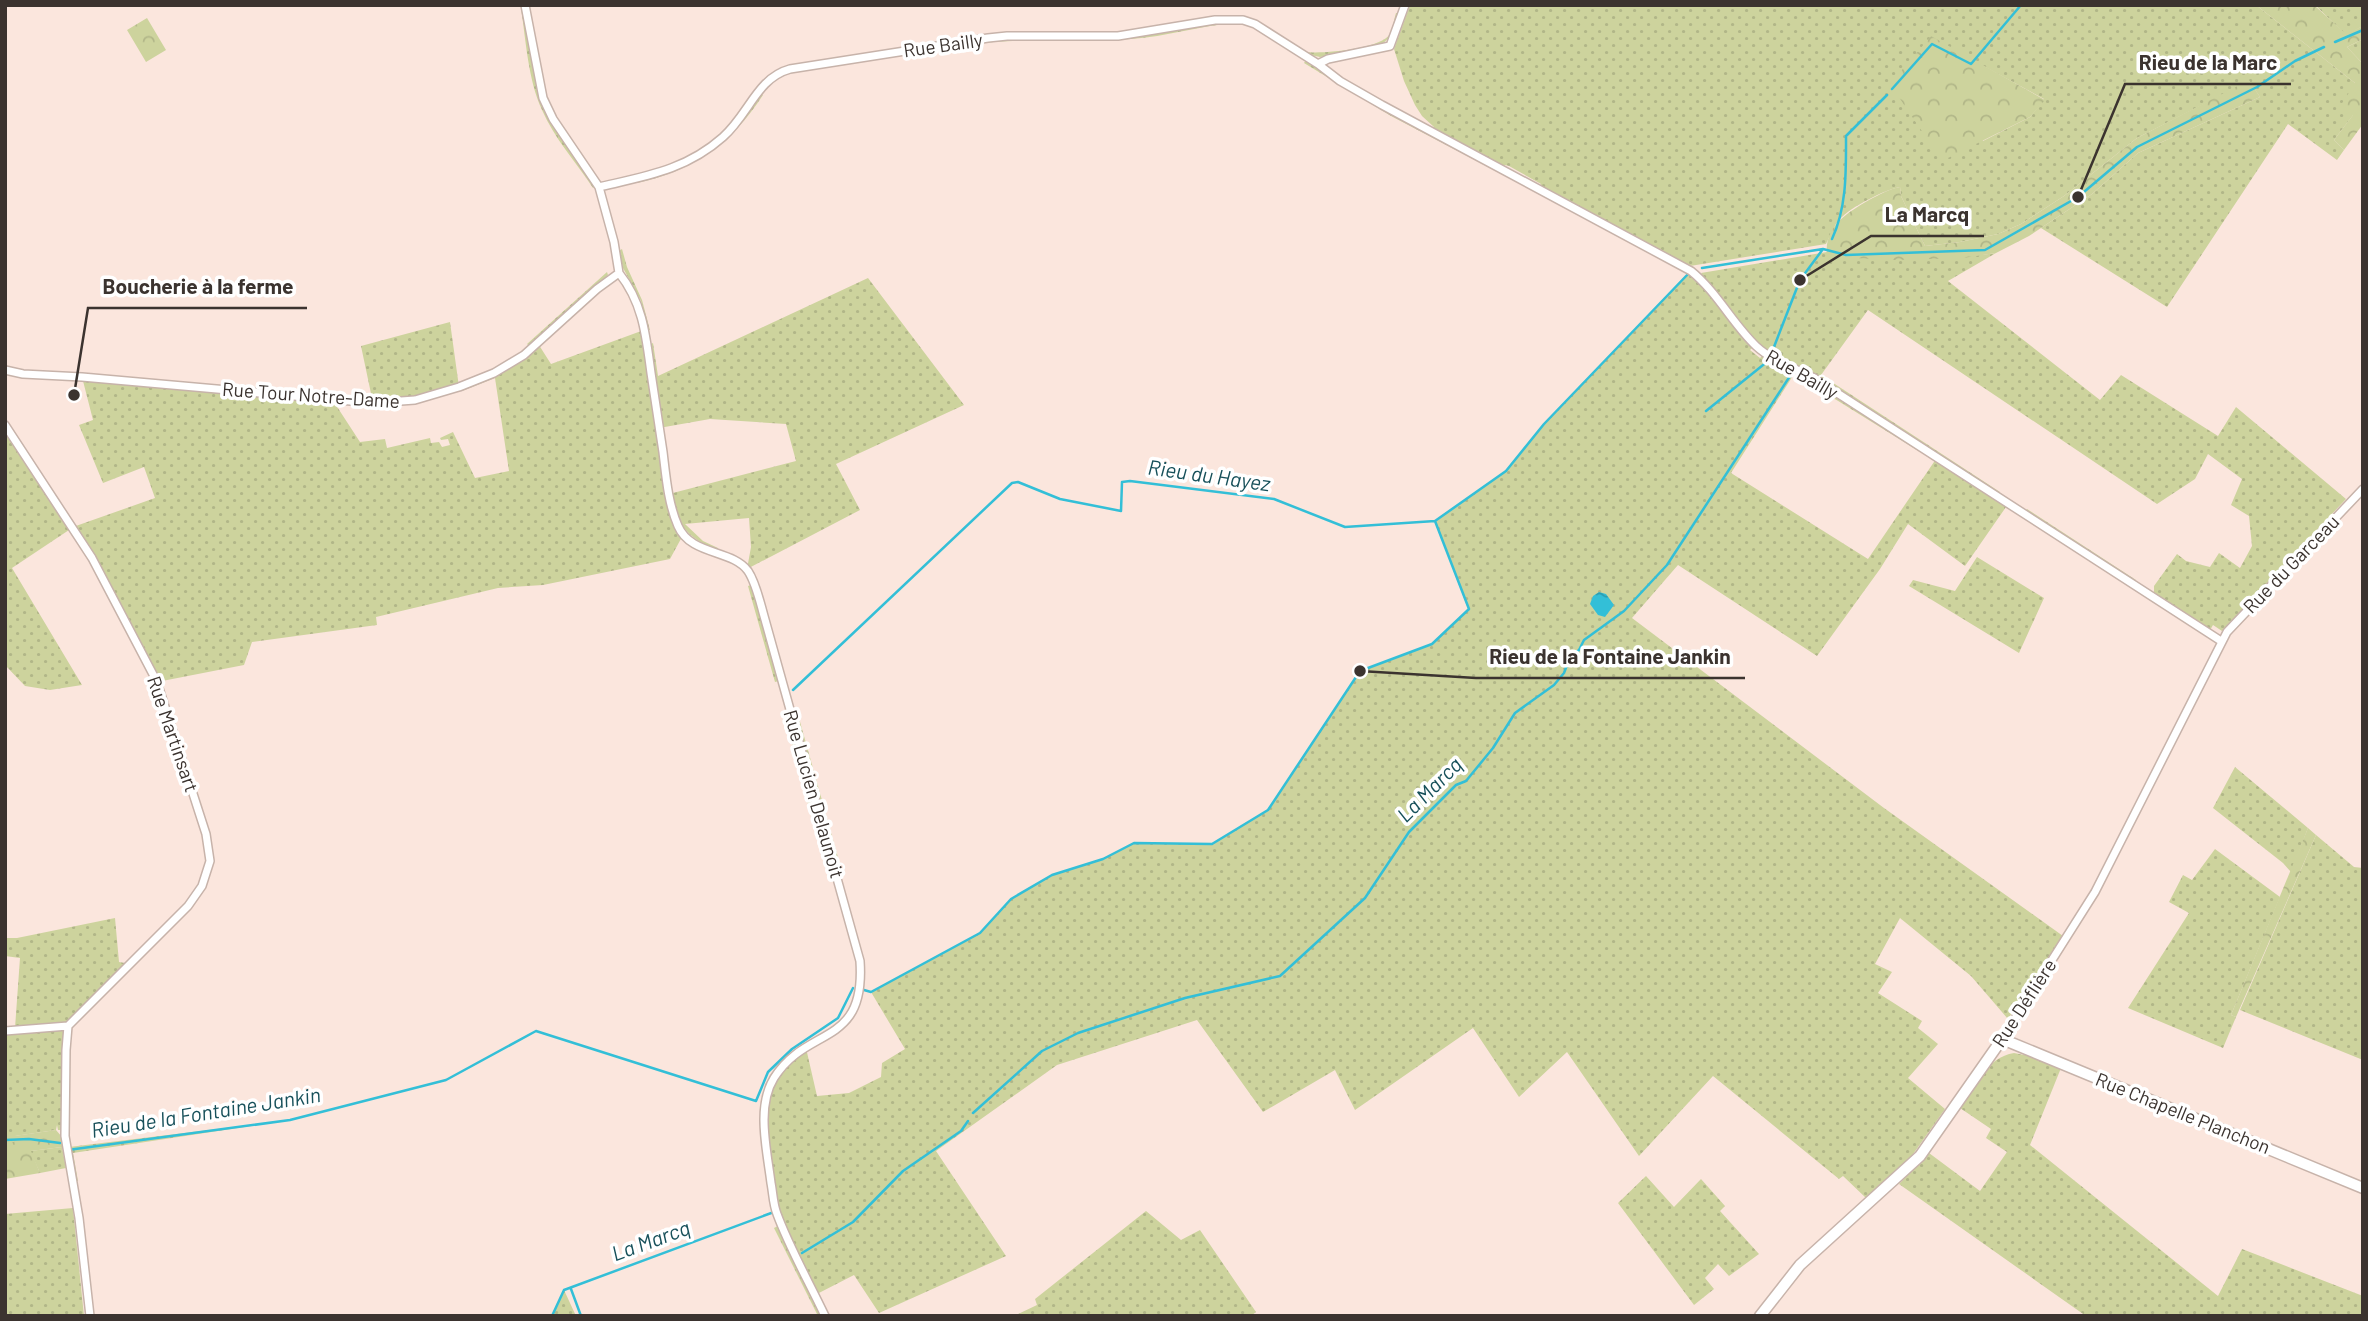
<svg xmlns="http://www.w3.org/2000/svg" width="2368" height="1321" viewBox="0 0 2368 1321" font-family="Barlow,sans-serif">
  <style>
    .grass { fill: url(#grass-dots); fill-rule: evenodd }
    .forest { fill: url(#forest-crowns) }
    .water { fill: url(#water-ripples) }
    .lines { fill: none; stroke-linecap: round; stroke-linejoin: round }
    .stream { stroke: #33bfd7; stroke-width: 2.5 }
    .street-casing { stroke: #c7b3aa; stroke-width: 10 }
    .secondary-casing { stroke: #c7b3aa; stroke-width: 13 }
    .street { stroke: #fff; stroke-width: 7 }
    .secondary { stroke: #fff; stroke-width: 10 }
    .labels { text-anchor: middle; stroke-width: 7; stroke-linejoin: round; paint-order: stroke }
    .street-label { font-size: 19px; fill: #3b332f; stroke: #fff }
    .water-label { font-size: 21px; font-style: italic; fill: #17505a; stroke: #fff }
    .leader { fill: none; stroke: #3b332f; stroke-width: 2.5 }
    .callout-dot { fill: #3b332f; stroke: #fff; stroke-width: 2.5 }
    .callout-label { font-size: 21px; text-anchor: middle; font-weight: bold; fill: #3b332f; stroke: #fff; stroke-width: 7; stroke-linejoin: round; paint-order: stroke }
  </style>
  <defs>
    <pattern id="grass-dots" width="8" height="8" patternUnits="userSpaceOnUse" patternTransform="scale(1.75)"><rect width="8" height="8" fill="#cdd39d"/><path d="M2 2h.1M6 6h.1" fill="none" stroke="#b1b688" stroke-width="1.8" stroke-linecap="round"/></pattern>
    <pattern id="forest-crowns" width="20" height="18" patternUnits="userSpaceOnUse" patternTransform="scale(1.75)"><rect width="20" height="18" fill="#cdd39d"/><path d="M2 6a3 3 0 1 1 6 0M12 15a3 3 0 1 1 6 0" fill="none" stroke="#b1b688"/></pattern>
    <pattern id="water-ripples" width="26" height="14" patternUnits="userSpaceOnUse" patternTransform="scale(1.75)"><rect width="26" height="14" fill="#33bfd7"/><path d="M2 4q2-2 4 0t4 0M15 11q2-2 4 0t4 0" fill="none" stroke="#2c9caf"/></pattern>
  </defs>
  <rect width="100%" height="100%" fill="#fbe6dd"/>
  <path class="grass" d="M1410,5H2256L2355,83L2354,114L2334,140L2344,150L2337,160L2288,124L2167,307L2041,228L2092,194L2138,153L2260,97L2249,81L2137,138L2064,196L2021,224L1998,234L1960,242L1925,246L1901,196L1900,187C1884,190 1851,207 1840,219C1834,225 1830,236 1826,244L1690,266L1682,262L1681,263L1540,186L1541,184L1509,166L1505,165L1504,166L1433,130L1434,127L1422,116L1415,105L1404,81L1394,49ZM1930,37L2044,99V100L2030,117L1983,141Z
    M2315,5H2363V26L2346,35Z
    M521,8H523L535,79L542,105L595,187L593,188C576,162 554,138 542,110C528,79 526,41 521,8Z
    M1396,13H1399L1392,35L1379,47L1320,57L1306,54V52C1323,54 1381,49 1390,34C1393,29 1394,19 1396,13Z
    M1220,22L1237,23C1201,25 1166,37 1131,39C1079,43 1027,37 975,44V42L1008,38L1072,39Z
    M2363,39V64L2347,47Z
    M1306,60L1510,175L1509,178L1391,116L1304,63Z
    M760,93L763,95C732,143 693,171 637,183L636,181L657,176L733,131L746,117Z
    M622,249L627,267L642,300L650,330H648L641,301L623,268L619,251Z
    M1827,252L1828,255C1884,259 1940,261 1996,253L1948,281L2100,400L2121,375L2218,436L2236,407L2346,499L2222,631L2213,625L2209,632L2154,595V586L2177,554L2186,561L2210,567L2219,553L2240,568L2252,546L2249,516L2231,505L2242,479L2208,454L2195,479L2157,504L1868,310L1821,375L2000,492L1998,494L1764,351L1701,273Z
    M607,272L608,275L529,346L527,344Z
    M1688,273L1695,281L1697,279L1753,347L1750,350L1760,358L1763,355L1796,371L1731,473L1868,559L1936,459L2006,504V507L1965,566L1908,524L1880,569L1817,656L1678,565L1632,618L1884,808L2063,936L2008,1019L1971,976L1900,918L1875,964L1892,972L1878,993L1922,1021L1918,1028L1938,1044L1908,1078L1945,1109L1911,1157L1866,1198L1843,1176L1839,1179L1713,1076L1639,1156L1567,1052L1519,1097L1473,1028L1355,1110L1335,1070L1263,1112L1197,1020L1057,1065L936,1151L1006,1256L879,1313L854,1275L815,1295L776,1211L766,1146L767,1095L781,1068L806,1048L817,1096L849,1093L881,1077L882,1063L905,1049L871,992L980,933L1011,899L1052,875L1103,859L1134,843L1212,844L1268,810L1360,671L1432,644L1468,609L1435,521L1506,471L1544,424Z
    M868,278L964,405L836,464L860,510L747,569L751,547L749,518L685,524L703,541L718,548L717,550C704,544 690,538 682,525H678L683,535L670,559L543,585L498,588L376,617L377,625L252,642L244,665L157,682L72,528L12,568L82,685L50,690L25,686L5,665V425L73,527L155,498L144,467L103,483L79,425L93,420L82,377L332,399L360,442L385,439L387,448L430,438L431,443L439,442L442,447L450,445L448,439L441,440L440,438L453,432L475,478L509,471L495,378L462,391V389L494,376L537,342L551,364L644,330L652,378L655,377L651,344L653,343L658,376ZM710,419L786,424L796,461L669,494L659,428Z
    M450,322L459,387L435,395L373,403L361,346Z
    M1801,373L1922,449L1920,452L1798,376Z
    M2027,509L2136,580L2135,582L2026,511Z
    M1977,557L2044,598L2019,653L1909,586L1913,580L1955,591Z
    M751,585L779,681L775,682L748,586Z
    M797,711L839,861L835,862L794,712Z
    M787,712L818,821L813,823L784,713Z
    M2235,767L2308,828L2291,872L2283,863L2213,808Z
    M2316,835L2354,867L2363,868V1060L2240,1010Z
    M2215,849L2280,897L2231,1015L2236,1017L2223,1048L2128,1008L2189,913L2169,902L2183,875L2192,880Z
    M115,918L119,962L131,964L81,1012L65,1036L62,1130H58L57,1125L56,1130L15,1136L14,1142H5V1031L15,1028L20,958L5,956V938H17Z
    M2014,1053L2024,1055L2025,1053L2061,1068L2030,1145L2218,1296L2242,1249L2363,1296V1316H2086L1899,1184L1929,1153L1980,1191L2007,1152L1986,1138L1991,1129L1960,1108C1974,1087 1987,1057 2014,1053Z
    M290,1120L73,1153L78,1181H76L69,1147Z
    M62,1147L66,1168L40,1173L30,1151Z
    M1646,1176L1674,1207L1701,1179L1725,1206L1720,1211L1759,1254L1729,1276L1718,1264L1705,1278L1714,1289L1694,1305L1618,1203Z
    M73,1208L84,1316H5V1214Z
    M1146,1211L1181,1240L1200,1230L1256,1312L1251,1316H1014L1037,1305L1035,1299Z
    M778,1226L821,1316H818L774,1228Z
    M564,1290L576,1316H552Z"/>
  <path class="forest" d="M2256,5H2314L2346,34L2363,26V39L2347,47L2363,64V124L2344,150L2334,140L2353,115L2341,105L2355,83Z
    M147,18L166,50L146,62L127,30Z
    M1931,36L2045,100L2030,117L1942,161L1890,84Z
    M2249,80L2260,97L2138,153L2092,194L2029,236L1996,253L1963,258L1896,260L1834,257L1827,255C1824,226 1847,213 1869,200C1879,195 1888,189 1900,187L1901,196L1925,246L1960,242L1998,234L2021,224L2064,196L2137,138Z
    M2308,828L2316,835L2236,1017L2231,1015Z
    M56,1130L62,1137V1147L31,1151L40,1173L5,1179V1142H14V1136Z"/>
  <path class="water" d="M1599,592L1606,594L1614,605L1605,617L1598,615L1590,604L1593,596Z"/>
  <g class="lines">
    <path class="stream" d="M2335,42L2363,30
      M1892,89L1932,44L1971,64L2021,5
      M1832,239C1847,207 1846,171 1846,136L1887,95
      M1702,268L1823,249L1846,255L1985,250L2078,197L2137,147L2257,87L2295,61L2324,47
      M1772,352L1800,280L1823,249
      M793,690L1012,483L1018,482L1060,499L1121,511L1122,482L1130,481L1274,499L1345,527L1435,521
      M864,990L871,992L980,933L1011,899L1052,875L1103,859L1134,843L1212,844L1268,810L1360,671L1432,644L1469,609L1435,521L1506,471L1544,424L1689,273
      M973,1113L1042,1051L1078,1033L1185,998L1280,976L1365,898L1409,832L1456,785L1466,781L1493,748L1515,713L1554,685L1564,673L1570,657L1579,650L1584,640L1624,611L1667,565L1790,376L1768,361L1706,411
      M5,1140L29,1139L60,1143
      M68,1150L290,1120L446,1080L536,1031L756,1101L768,1072L792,1049L838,1018L853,988
      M802,1253L853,1222L903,1171L961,1131L968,1121
      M571,1289L581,1316
      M552,1316L564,1290L774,1212"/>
    <defs>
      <path id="street" d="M525,5L543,98L553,119L599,187L614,242L619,273
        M1318,64L1328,59L1390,46L1405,5
        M599,187C646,176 686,170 723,137C749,114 757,78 790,69L988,38L1007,36H1118L1215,20H1243L1255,24L1318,64L1340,81L1382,105L1691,271C1717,292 1732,323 1756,346C1772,361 1795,368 1814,378L2221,641
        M619,273C643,303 646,336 651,373C655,400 659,426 663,452C666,477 668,503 678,526C691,556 732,549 748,571C756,583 760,602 764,616L860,961C866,1048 807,1025 774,1078C756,1107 767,1150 771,1183C773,1193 773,1204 777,1214C790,1249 809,1282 825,1316
        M5,370L23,374L82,377L373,403L415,400L459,387L494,373L524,355L597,289L619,273
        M5,425L92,558L157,682L206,834L210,861L202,886L188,906L68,1026L66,1050L65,1136L79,1218L90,1316
        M5,1031L68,1026
        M2002,1039L2095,892L2227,632L2363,489"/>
      <path id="secondary" d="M1760,1316L1800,1265L1920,1156L2002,1039L2363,1188"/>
    </defs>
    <use href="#street" class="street-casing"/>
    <use href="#secondary" class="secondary-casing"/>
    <use href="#street" class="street"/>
    <use href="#secondary" class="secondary"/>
  </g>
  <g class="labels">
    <g class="street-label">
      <text transform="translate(943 45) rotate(-8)" y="7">Rue Bailly</text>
      <text transform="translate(1802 374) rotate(30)" y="7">Rue Bailly</text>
      <text transform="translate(311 395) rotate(4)" y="7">Rue Tour Notre-Dame</text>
      <text transform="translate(2291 564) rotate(-46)" y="7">Rue du Garceau</text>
      <text transform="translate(173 734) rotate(71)" y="7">Rue Martinsart</text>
      <text transform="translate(814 794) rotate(74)" y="7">Rue Lucien Delaunoit</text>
      <text transform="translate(2024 1003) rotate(-57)" y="7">Rue Déflière</text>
      <text transform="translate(2183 1113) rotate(22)" y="7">Rue Chapelle Planchon</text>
    </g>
    <g class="water-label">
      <text transform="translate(1209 476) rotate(8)" y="7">Rieu du Hayez</text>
      <text transform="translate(1430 790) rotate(-45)" y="7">La Marcq</text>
      <text transform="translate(206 1113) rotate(-9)" y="7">Rieu de la Fontaine Jankin</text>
      <text transform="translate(651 1241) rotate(-20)" y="7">La Marcq</text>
    </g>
  </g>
  <path class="leader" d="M2078 197L2125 84H2291M1800 280L1871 236H1984M74 395L88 308H307M1360 671L1476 678H1745"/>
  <g class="callout-dot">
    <circle cx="2078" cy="197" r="7"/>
    <circle cx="1800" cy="280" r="7"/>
    <circle cx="74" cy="395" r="7"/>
    <circle cx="1360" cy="671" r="7"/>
  </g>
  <g class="callout-label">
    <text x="2208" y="70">Rieu de la Marc</text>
    <text x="1927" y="222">La Marcq</text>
    <text x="198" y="294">Boucherie à la ferme</text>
    <text x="1610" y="664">Rieu de la Fontaine Jankin</text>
  </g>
  <rect width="2368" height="1321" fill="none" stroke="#3b332f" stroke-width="14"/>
</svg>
